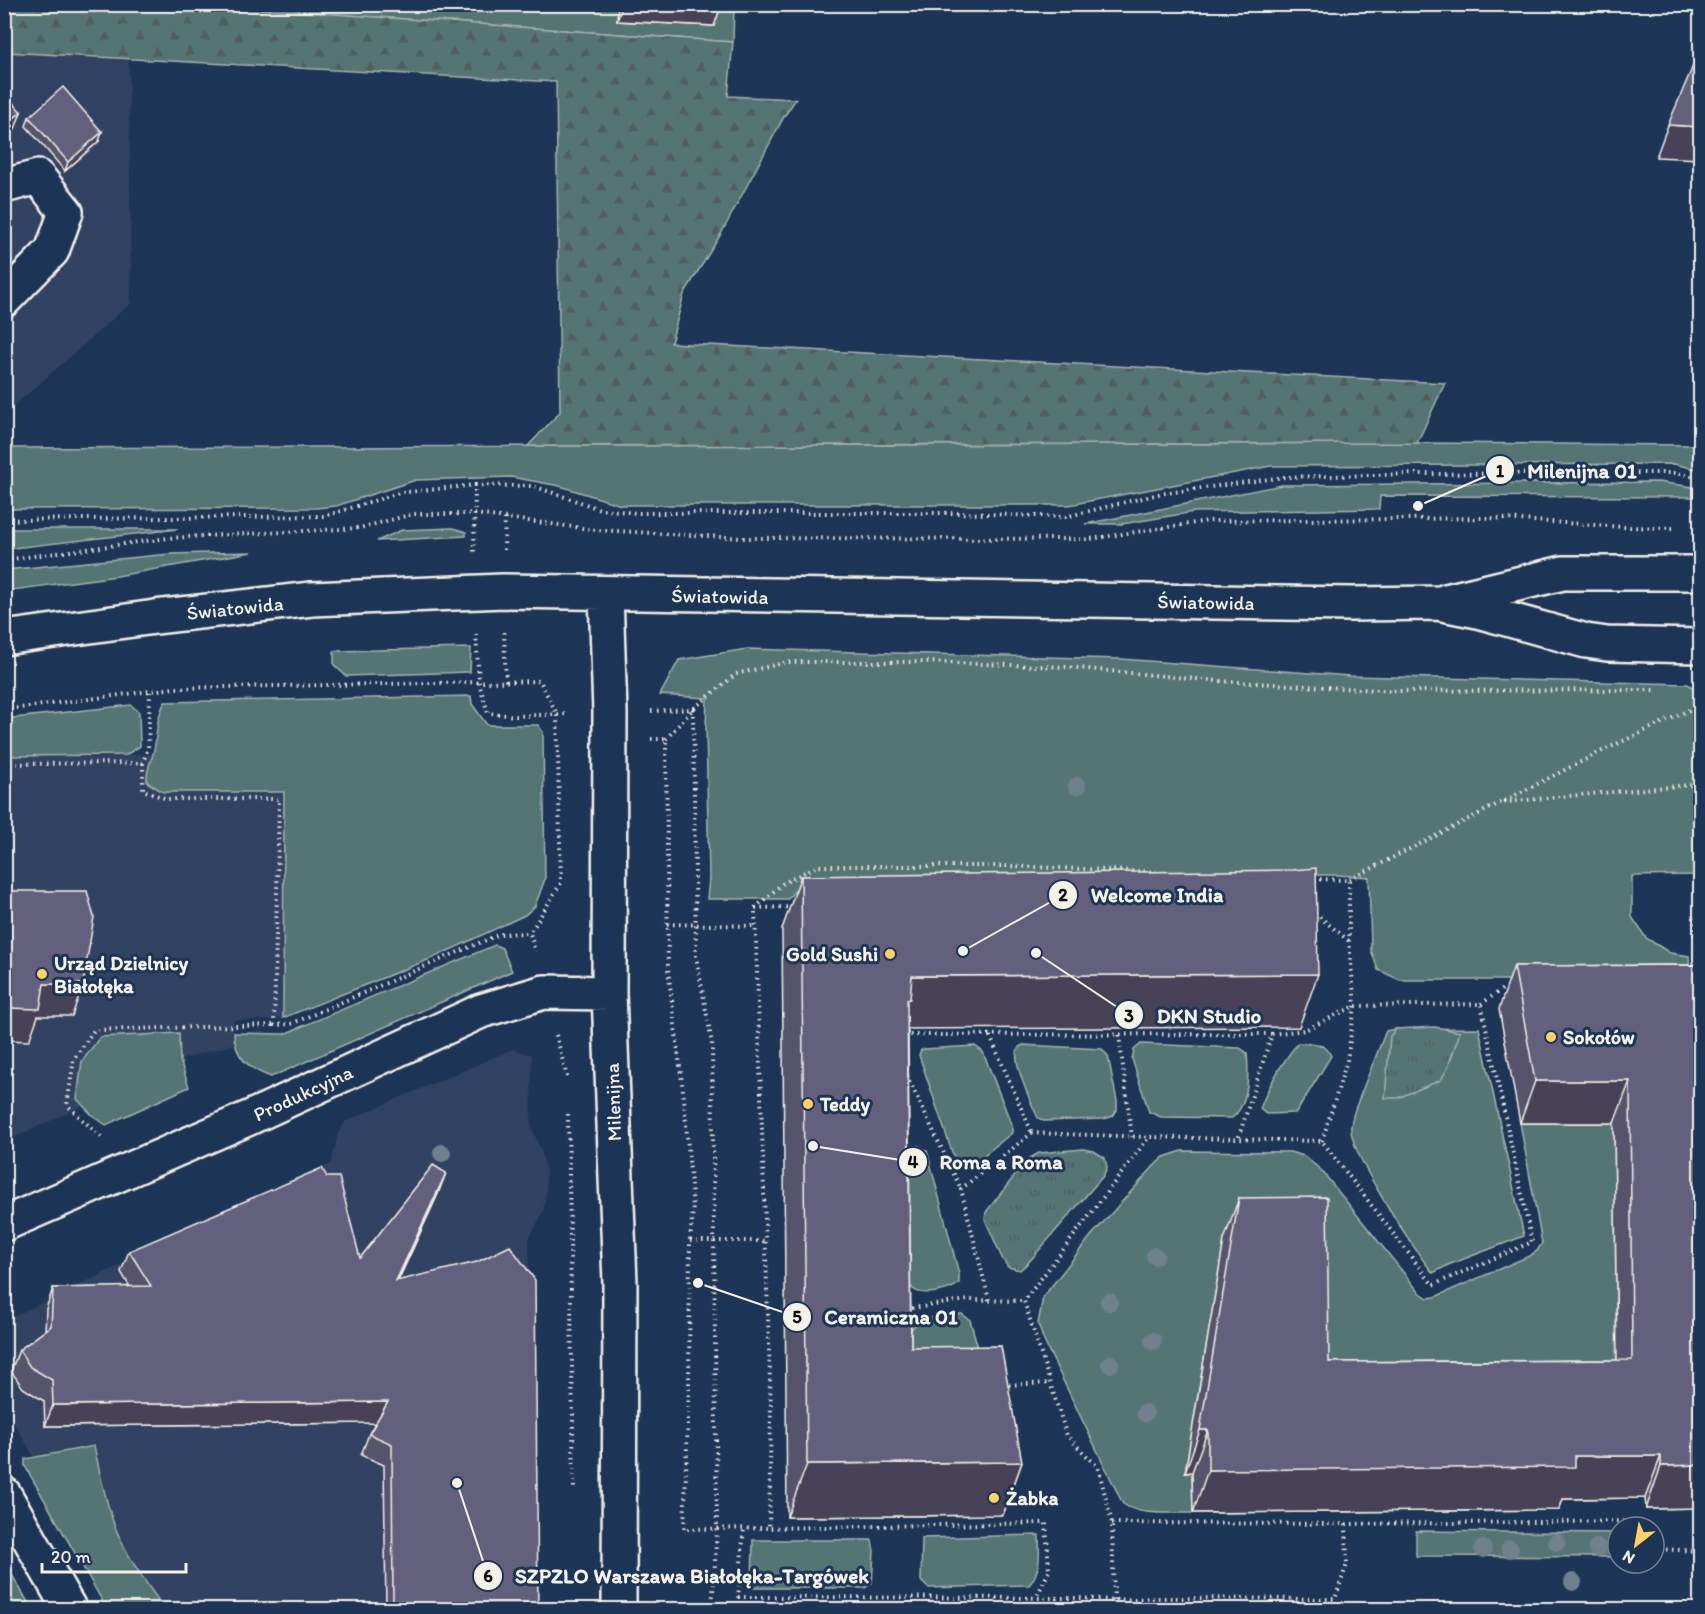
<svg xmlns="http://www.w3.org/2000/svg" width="1705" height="1614" viewBox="0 0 1705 1614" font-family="Itim,sans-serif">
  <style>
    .built { fill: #324263 }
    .green { fill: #557574; stroke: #a4b3ae; stroke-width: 1.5 }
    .forest { fill: url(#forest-firs); stroke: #a4b3ae; stroke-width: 1.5 }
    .park { fill: url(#park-tufts); stroke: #a4b3ae; stroke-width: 1.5 }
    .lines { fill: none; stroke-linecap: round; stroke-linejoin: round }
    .minor-casing { stroke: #f4f1e8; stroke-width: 38 }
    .path { stroke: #f4f1e8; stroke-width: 4; stroke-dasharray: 1.5 4.5; stroke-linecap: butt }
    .minor { stroke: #1d3557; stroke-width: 33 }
    .tree { fill: #70818d }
    .wall { fill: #56536c; stroke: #f4f1e8; stroke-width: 1.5 }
    .shaded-wall { fill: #464358; stroke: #f4f1e8; stroke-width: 1.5 }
    .building { fill: #64607e; stroke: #f4f1e8; stroke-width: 1.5 }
    .poi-dot { fill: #ffd166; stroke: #1d3557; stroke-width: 2 }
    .labels { text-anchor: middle; stroke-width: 6; stroke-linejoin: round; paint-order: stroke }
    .street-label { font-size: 20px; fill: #f4f1e8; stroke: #1d3557 }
    .poi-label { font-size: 20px; font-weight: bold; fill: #f4f1e8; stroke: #1d3557; text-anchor: start }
    .leader { fill: none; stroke: #f4f1e8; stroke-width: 2 }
    .callout-dot { fill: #f4f1e8; stroke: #1d3557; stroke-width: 2 }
    .mark-label { font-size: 18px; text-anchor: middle; font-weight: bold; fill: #111 }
    .callout-label { font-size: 21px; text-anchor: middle; font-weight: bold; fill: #f4f1e8; stroke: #1d3557; stroke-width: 6; stroke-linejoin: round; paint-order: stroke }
  </style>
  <defs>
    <pattern id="forest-firs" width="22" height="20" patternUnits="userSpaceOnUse" patternTransform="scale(1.5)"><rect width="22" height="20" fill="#557574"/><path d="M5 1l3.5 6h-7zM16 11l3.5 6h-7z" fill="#4f5e5d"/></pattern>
    <pattern id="park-tufts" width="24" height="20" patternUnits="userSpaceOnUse" patternTransform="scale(1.5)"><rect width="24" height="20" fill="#557574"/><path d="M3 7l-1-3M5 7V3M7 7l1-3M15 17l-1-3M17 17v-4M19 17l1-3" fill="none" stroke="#4f5e5d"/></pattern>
  </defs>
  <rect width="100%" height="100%" fill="#1d3557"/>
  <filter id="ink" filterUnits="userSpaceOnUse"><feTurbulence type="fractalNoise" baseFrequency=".0167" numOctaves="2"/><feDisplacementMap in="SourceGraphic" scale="12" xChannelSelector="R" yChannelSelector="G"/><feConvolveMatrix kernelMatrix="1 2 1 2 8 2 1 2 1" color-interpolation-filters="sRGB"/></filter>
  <g filter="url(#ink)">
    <path class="built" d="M4,52L129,60L131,303L5,414Z
      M283,753L284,792L283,1018L269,1020H234V1044L180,1060L5,1142V756Z
      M513,1049L532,1055L531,1126L541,1150L546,1171V1192L543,1212L529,1239L531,1609H122L5,1407L4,1321L331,1164L338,1133L346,1121Z"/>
    <path class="green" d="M206,5H734L733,42Z
      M1417,443L1700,445V470L1674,464L1271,466L1069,505H621L560,486L511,477L416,480L336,506L316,508L5,509L4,448Z
      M1658,482L1700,488V497L1380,496L1379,509L1194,512L1122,524H1085L1282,485Z
      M453,528L466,532V536L377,541L402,530Z
      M4,529H178L5,549Z
      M252,552L117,576L5,591V570L170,554Z
      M471,648L470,672L346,676L334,665V651Z
      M747,649L1121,659L1350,676L1688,684L1700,693V875L1632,876V917L1646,938L1670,953L1689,956L1690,980H1400L1378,970L1371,950L1369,877L1337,875H1180L804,879L788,899H707L709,878L706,728L707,698L660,695L679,660Z
      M471,696L472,704L487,725H538L543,732L545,879L535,906L525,915L435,957L283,1018L284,792H163L147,782C146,770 150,765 153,754C158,736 155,719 165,702Z
      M131,705L139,712L140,746L126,755L5,756V719Z
      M495,945L502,948L512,971L271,1077C250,1069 234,1058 234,1033L284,1034Z
      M1479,1028L1524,1236L1448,1265L1433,1273C1415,1251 1347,1150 1351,1126C1352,1114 1358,1102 1362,1091C1370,1071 1378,1051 1386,1031L1396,1029Z
      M179,1033L180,1060L189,1087L106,1125L92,1115L77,1099L82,1061L100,1037Z
      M1298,1043C1312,1045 1325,1041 1331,1056L1296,1113L1266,1114L1260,1109C1269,1085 1282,1062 1298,1043Z
      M1141,1044L1240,1048L1247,1053C1249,1074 1249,1104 1232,1118L1161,1117L1149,1112L1132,1059L1134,1050Z
      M1023,1045L1102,1049L1108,1056L1117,1101V1110L1113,1116L1104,1119L1044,1121L1038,1118C1032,1105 1014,1066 1017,1052C1018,1047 1019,1047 1023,1045Z
      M975,1046L983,1052L1012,1126V1133L974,1163L966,1166L958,1163L952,1152L919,1055L921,1050L924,1049Z
      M1520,1123H1614L1617,1402L1313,1405L1224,1240L1185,1472H1192L1193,1513C1171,1512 1142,1517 1123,1504L1044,1341L1038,1324L1043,1297L1091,1236L1155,1165L1164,1157L1182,1151L1290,1152L1304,1156L1321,1170L1419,1292L1428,1298L1435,1297L1529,1256L1537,1251L1542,1243Z
      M918,1146L927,1151L959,1274V1283C951,1291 922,1297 913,1289C910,1286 908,1280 905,1276L906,1153L910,1147Z
      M962,1314L970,1320L981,1358L929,1380C923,1370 914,1358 910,1347C899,1318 943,1315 962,1314Z
      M94,1446C100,1473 105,1501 115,1527C127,1557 146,1584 165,1609H107L25,1466V1459Z
      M1416,1531L1618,1533V1557L1416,1556Z
      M1039,1535C1039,1553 1042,1570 1029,1585L928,1588L921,1581L922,1538Z
      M753,1540H872L874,1552L872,1583L865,1588H752Z"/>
    <path class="forest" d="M4,5H206L733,42L728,96L796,99L785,115L721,234L684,294L671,343L1445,383L1417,443L528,446L560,412L556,82L5,52Z
      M4,1563H5L32,1609H5Z"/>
    <path class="park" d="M1435,1027L1460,1032L1448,1067L1441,1080L1398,1098H1385L1390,1036L1396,1029Z
      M1083,1149L1094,1151L1105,1158L1107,1168L1103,1176L1028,1263L1020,1270L1008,1267L1002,1258L985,1219L986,1212L1028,1159L1039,1153Z"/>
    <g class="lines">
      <defs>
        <path id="minor" d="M4,186L38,177L66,212L52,251L4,300
          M606,594L610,713L609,993L620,1283L619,1610
          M1446,601L1563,573H1700
          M4,638L155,617L312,599L503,591L1351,604L1438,603L1478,611L1586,641L1607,644L1700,646
          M4,1224L249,1118L481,1011L544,992L609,993
          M4,1494L70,1610"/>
      </defs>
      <use href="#minor" class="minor-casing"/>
      <path class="path" d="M475,485L533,486L600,509L636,513H958L1065,517L1159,494L1284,477L1418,474L1675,473L1700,478
        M4,520L325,516L399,493L475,485L474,552
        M504,550L505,517
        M4,560L168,538L360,528L413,514H475L597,530L743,538L1090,539L1208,521L1491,518L1624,527L1674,528
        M504,632L506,683
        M476,634L479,683L488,713L516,716L568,714
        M4,710L174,688L540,681L557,714L561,883L530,933L535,952
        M651,711L693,709L696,956L712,1043L717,1528L712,1610
        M651,739H666L668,969L684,1099L693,1208L690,1241L689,1389L684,1529L769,1528
        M666,739L693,709L736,674L788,662H928L1066,667L1219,681L1396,691L1655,690
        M143,763V790L167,799H279L274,1025L291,1024L500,934L530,933
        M4,764L143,763L148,748L150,692
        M1504,802L1700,784
        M1314,879L1349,880L1600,752L1700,705
        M793,907L755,908L771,1411L769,1528L1046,1523L1049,1571L1036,1598
        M755,908L782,884L817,866H1007L1156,872
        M1315,913L1349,941
        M667,924L755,926
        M1694,936L1700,896
        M1481,1004L1504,988H1508
        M556,1035L568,1080
        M904,1035L1271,1034
        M1119,1035L1132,1137
        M990,1036L1032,1133
        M907,1076L961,1189
        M568,1114L574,1488
        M101,1137L67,1105L74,1059L94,1030L274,1025
        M1322,1141L1347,1061L1355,1006L1349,941V880
        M690,1241H766
        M989,1300L961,1189L1032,1133L1149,1137
        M906,1309L968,1300L1024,1301
        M1003,1385L1050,1383
        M1112,1523L1346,1524L1640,1521V1527
        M1654,1549L1700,1551
        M738,1597L1079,1598L1114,1600L1155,1598L1335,1599L1347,1564L1346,1524
        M1114,1600L1112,1523L1098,1467L1067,1436L1024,1301L1149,1137L1322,1141L1433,1285L1532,1242L1481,1004L1355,1006L1305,1030L1272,1034L1238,1139
        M737,1610L744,1528
        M1154,1610L1155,1598"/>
      <use href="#minor" class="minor"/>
    </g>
    <g class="tree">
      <circle cx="1077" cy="786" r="9"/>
      <circle cx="442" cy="1153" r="9"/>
      <circle cx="1155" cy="1256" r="9"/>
      <circle cx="1109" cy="1302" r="9"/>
      <circle cx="1153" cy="1341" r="9"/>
      <circle cx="1110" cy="1364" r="9"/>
      <circle cx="1145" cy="1413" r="9"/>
      <circle cx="1557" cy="1542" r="9"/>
      <circle cx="1597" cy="1548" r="9"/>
      <circle cx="1483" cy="1549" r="9"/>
      <circle cx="1510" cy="1549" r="9"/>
      <circle cx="1573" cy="1582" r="9"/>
    </g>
    <path class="wall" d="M618,4H721L714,26L617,21Z
      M29,117L99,141L65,171L26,126Z
      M801,876L1299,1027L908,1028L911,1347L1022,1462L1003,1515L787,1517L782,929Z
      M1701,965V1508L1646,1509L1645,1498L1563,1499L1559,1510L1193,1513L1192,1472L1185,1473L1224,1240L1239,1198L1329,1362L1617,1360L1614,1123H1520L1499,1009L1514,966Z
      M438,1194L398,1281L538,1610H386L384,1465L361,1455L369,1434L375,1423L45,1426L44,1401L23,1388L11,1371L19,1350L45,1331L46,1309L53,1288L130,1287L121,1272L129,1251L360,1258Z"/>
    <path class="shaded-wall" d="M623,4L720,9L714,26L617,21Z
      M21,112L15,129L4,138V126Z
      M1668,125L1701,127V159L1656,157Z
      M102,132L99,141L65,171L68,162Z
      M1318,974L1299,1027L899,1029L912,976Z
      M44,984H83L72,1016H38L29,1041L4,1040V1008Z
      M1535,1081H1630L1614,1123H1520Z
      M446,1173L438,1194L388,1302L396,1281Z
      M388,1402L380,1423L45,1426L53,1405Z
      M1200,1430H1208L1192,1472L1185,1473Z
      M1575,1456H1661L1645,1498L1563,1499L1559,1510L1193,1513L1208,1470Z
      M1022,1462L1003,1515L787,1517L807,1464Z
      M1701,1465V1508L1646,1509L1661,1466Z"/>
    <path class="building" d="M625,4H721L720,9Z
      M1701,47V127L1668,125Z
      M63,87L102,132L68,162L29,117Z
      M4,92L21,112L4,126Z
      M1316,868L1318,974L912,976L910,999L907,1000L911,1347L1001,1346L1022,1462L807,1464L801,876L1293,870Z
      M4,891H87L94,917L83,984H44L40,1009L4,1008Z
      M1701,965V1465L1661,1466V1456H1575V1467L1208,1470V1430H1200L1239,1198L1327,1197L1329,1362L1632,1360L1630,1081H1535L1514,966Z
      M433,1165L446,1173L396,1281L477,1262L510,1246L535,1280L538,1610H393L392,1444L369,1434L388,1402L53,1405L52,1380L30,1367L19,1350L51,1326L53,1288L151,1286L129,1251L322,1168L327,1177H339L360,1258Z"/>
  </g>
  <g class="poi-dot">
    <circle cx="890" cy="954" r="6"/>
    <circle cx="42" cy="974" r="6"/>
    <circle cx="1551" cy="1037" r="6"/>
    <circle cx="808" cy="1104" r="6"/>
    <circle cx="994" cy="1498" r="6"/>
  </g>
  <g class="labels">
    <g class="street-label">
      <text transform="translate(720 596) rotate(1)" y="7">Światowida</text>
      <text transform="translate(1206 602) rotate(1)" y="7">Światowida</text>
      <text transform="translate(235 608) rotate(-6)" y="7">Światowida</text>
      <text transform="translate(303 1093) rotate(-25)" y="7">Produkcyjna</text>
      <text transform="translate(613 1102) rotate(-92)" y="7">Milenijna</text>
    </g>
    <g class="poi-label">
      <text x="878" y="961" text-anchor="end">Gold Sushi</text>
      <text x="54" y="970">Urząd Dzielnicy<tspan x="54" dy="23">Białołęka</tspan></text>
      <text x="1563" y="1044">Sokołów</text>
      <text x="820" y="1111">Teddy</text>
      <text x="1006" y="1505">Żabka</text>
    </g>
  </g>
  <path class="leader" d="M1418 506L1500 470M963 951L1063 895M1036 953L1129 1015M813 1146L913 1162M698 1283L797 1317M457 1483L488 1576"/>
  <g class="callout-dot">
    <circle cx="1418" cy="506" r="6"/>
    <circle cx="963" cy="951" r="6"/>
    <circle cx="1036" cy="953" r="6"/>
    <circle cx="813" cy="1146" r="6"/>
    <circle cx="698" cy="1283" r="6"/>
    <circle cx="457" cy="1483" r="6"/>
    <circle cx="1500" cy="470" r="15"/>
    <circle cx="1063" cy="895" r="15"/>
    <circle cx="1129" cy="1015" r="15"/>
    <circle cx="913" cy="1162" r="15"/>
    <circle cx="797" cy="1317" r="15"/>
    <circle cx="488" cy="1576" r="15"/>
  </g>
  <g class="mark-label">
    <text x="1500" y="477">1</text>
    <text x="1063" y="901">2</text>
    <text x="1129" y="1022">3</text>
    <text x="913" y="1168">4</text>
    <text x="797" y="1323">5</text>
    <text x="488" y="1582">6</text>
  </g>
  <g class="callout-label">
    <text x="1582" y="478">Milenijna 01</text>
    <text x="1157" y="902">Welcome India</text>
    <text x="1209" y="1023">DKN Studio</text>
    <text x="1001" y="1169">Roma a Roma</text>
    <text x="891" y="1324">Ceramiczna 01</text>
    <text x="692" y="1583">SZPZLO Warszawa Białołęka-Targówek</text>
  </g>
  <rect width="1705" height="1614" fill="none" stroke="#1d3557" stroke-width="24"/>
  <rect x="12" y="12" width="1681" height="1590" fill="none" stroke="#f4f1e8" stroke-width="2" filter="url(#ink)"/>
  <g transform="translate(1636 1545) rotate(211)"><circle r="28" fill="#1d3557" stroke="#738091" stroke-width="1.5"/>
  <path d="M0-4.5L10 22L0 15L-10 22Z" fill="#ffd166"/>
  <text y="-9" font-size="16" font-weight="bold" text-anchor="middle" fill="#f4f1e8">N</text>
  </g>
  <path d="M42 1563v9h144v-9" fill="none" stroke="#f4f1e8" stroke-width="3"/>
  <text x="51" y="1563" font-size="18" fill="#f4f1e8" stroke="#1d3557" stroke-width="4.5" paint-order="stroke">20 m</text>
</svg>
